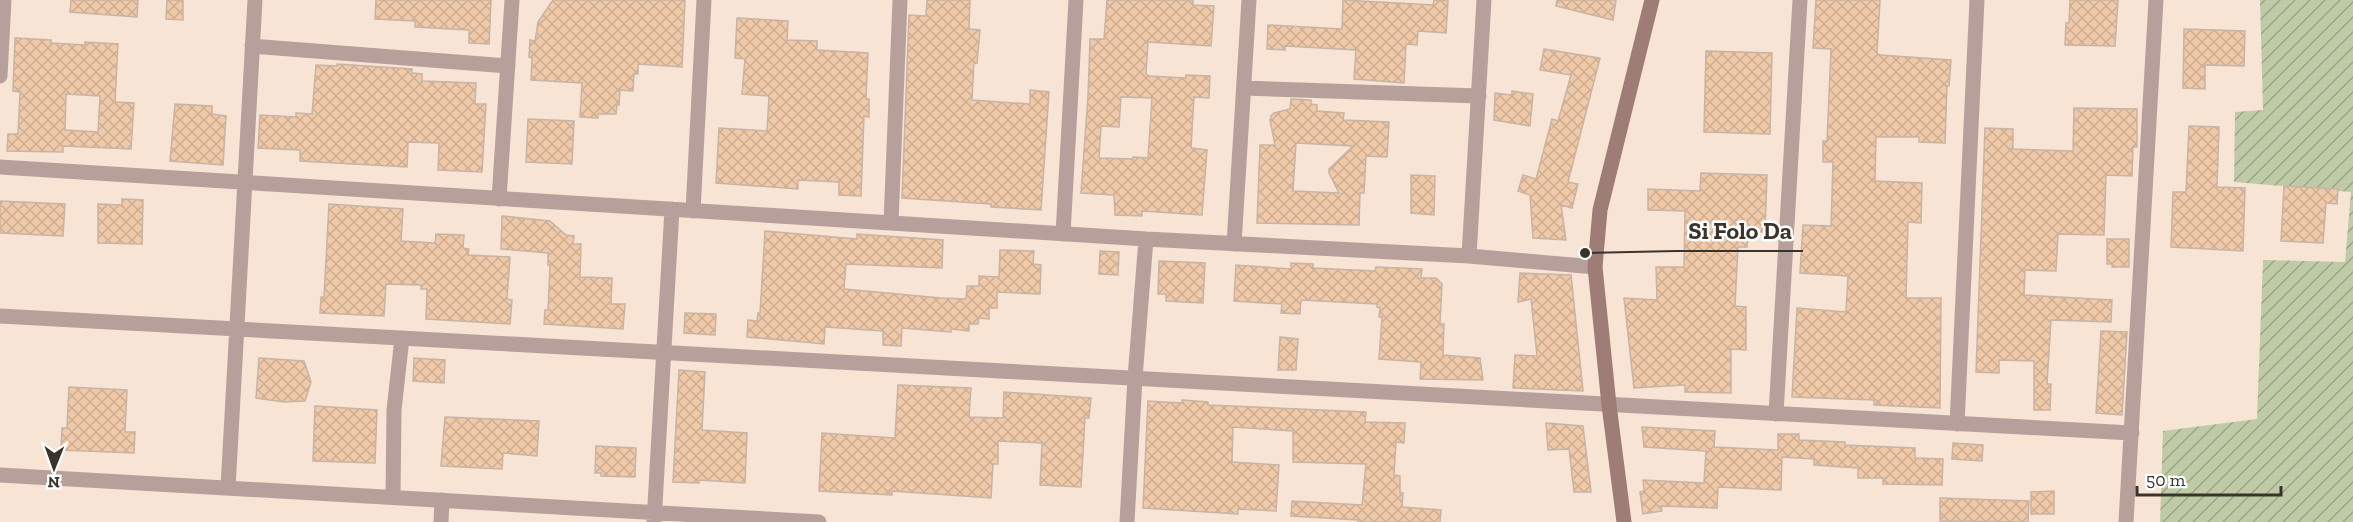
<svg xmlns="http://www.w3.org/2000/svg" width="2353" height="522" viewBox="0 0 2353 522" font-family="'Zilla Slab',serif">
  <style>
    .garden { fill: url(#garden-furrows) }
    .building { fill: url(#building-cross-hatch); stroke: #c7b4a5; stroke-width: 1.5; fill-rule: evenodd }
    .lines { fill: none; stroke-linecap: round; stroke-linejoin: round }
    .minor { stroke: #b7a09c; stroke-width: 15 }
    .secondary { stroke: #9e7d77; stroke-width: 15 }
    .leader { fill: none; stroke: #3a332c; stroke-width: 2 }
    .callout-dot { fill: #3a332c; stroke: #fff; stroke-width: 2 }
    .callout-label { font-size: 24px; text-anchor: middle; font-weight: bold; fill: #3a332c; stroke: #fff; stroke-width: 5; stroke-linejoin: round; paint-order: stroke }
  </style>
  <defs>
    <pattern id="garden-furrows" width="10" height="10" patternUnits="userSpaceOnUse" patternTransform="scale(1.5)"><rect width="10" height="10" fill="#bfcba6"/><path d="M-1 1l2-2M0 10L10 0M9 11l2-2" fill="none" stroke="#9ca587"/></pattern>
    <pattern id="building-cross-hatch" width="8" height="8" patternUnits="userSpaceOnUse" patternTransform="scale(1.5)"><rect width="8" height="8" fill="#efc9a8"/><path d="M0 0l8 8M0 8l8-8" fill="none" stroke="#cead91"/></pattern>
  </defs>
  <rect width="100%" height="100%" fill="#f7e4d4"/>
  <path class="garden" d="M2260,0H2353V522H2160L2163,431L2257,419L2263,260L2345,262L2351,192L2234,182L2235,112L2263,110Z"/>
  <path class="building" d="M71,0H138L137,17L70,12Z
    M167,0H183V20L166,19Z
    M376,0H491L489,44L469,43V30L415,27V21L375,19Z
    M553,0H685L682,67L638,64V74H634L633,91L620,90L619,105H617L616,114H598V118L580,117L582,83L531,80L532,58L529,57L530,40L535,41L538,22Z
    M927,0H970L969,29L980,30L977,63L974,62L972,100L1030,104V90L1049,92L1041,210L991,207V204L902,198L909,15L926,16Z
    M1107,0H1193V5L1214,6L1211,46L1148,42L1146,74L1149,76L1186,78V75L1210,76L1209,98L1194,97L1191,148L1207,150L1202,215L1142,211V216L1115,215L1114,195L1081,193L1088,96L1090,39H1104ZM1121,97L1152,98L1148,158L1133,157V159L1099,158L1101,126L1119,127Z
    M1343,0L1433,5L1434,0L1448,1L1446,33L1418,31L1417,45L1406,44L1404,83L1354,79L1356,50L1285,46V50L1267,49L1268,25L1342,29Z
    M1557,0H1616L1613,20L1556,6Z
    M1816,0H1880L1877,53L1880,55L1951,60L1949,86H1947L1945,143L1919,142V137H1876L1875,181L1922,183L1921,223L1908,222L1906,298H1941L1940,408L1874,405V400L1792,397L1797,308L1846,312L1848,276L1800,273L1803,225L1831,226L1833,162H1823V141H1827L1831,49L1813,48Z
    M2070,0H2118L2115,46L2065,45L2066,23H2069Z
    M737,18L788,21L787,40L817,41V50L868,53L866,99H869V117L864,116L861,196L839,195V182L798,180V189L716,183L719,128L767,131L769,96L742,94L745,59L735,58Z
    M2184,29L2245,31L2244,66L2205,65V89L2183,88Z
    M15,38L51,40V43L85,45V42L118,44L115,102L134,103L131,149L63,146V152L7,151L8,134H18L20,92L13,91ZM66,94L100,96L98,132L65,130Z
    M1544,49L1600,58L1568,182L1578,184L1572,208L1561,205L1566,240L1533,238L1530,195L1518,191L1523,175L1536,179L1552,119L1558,121L1571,75L1540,70Z
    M1706,51L1772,53L1770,134L1704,132Z
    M337,64L412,69V73L422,74V81L476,83L475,104H486L482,172L438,170L439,143L408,142L407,167L300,161V150L258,148L260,115L296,117V113L312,114L316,65L337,66Z
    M1512,91L1533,94L1530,126L1494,120L1495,93L1512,95Z
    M1291,99L1311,100V104L1317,105V111L1344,113L1343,120L1389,122L1387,157L1366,156L1364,193H1360L1359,225L1257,223L1260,145H1275L1270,120L1271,116L1274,113L1290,109ZM1296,143L1353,146L1329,169V173L1339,193L1293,191Z
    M175,104L212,106V114L226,116L223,165L170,161Z
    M2074,108L2137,109V147H2133L2132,176L2106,175L2104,235L2058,234L2056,271L2025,270L2024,295L2112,300L2111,322L2051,320L2047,384H2051L2050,410H2034V361L1999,360V373L1976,372L1985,128L2013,129V149L2073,151Z
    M528,119L574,121L572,164L526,162Z
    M2189,126L2219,127L2217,187L2245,188L2243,251L2171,247L2173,192H2186Z
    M1701,173L1767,175L1765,232H1748L1747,247H1738L1735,306L1746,307V350L1731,349V393L1685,392V385L1634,388L1624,298L1657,300L1656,267H1684L1685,211L1648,210V189L1700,191Z
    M1411,175L1435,176L1434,215L1411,213Z
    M2284,186L2338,189L2337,204L2326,203L2323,243L2281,241Z
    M122,199L143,200L142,244L98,243V204L122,205Z
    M0,201L65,204L63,236L0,233Z
    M329,204L403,209L401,241L435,243L436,234L464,235L463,248L469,249L468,255L510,257L507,299L512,300L510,324L426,319L427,289H421V285L386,284L384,316L320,313L321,297H324Z
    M502,216L550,221L566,235L574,236L573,244H581L580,277L612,278L611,304H625L623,329L544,324L545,310H548L550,265H548V253L501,249Z
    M765,231L857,239V234L943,240L942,268L846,264L844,289L941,298L966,299L967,286H979V276L999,277L1000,250L1034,251L1033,264L1041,265L1040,294L997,292V308H989V319L979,318L978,324H969V331L951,329V332L902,328L901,346L883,345V331L825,327L824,344L747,337L748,320L757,321L758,313H760Z
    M2107,239H2129V267H2112V264H2107Z
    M1100,251L1119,252L1118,275L1099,274Z
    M1159,261L1205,263L1203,303L1166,301V294H1158Z
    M1291,263L1313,264V268L1375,271L1376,267L1422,269L1421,278H1436L1442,284L1440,324H1444L1443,355L1480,358L1483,380L1420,379L1421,362L1379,359L1382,317H1379L1380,308L1377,307V304L1301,300L1300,314L1281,313L1282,304L1234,301L1236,265L1291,269Z
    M1520,273L1571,275L1583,391L1513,388L1515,355L1537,356L1531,299L1518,302Z
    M685,313L716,314L715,335L684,333Z
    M2101,331L2127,332L2122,415L2096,413Z
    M1280,337L1298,339L1296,370H1278Z
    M259,358L304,361L311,382L305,401L284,402L256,398Z
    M414,358L445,360L444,383L413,381Z
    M679,370L705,372L702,430L747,433L745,483L699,480V483L673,482Z
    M898,385L971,388L969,417L1003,418L1004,392L1091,398L1089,418H1085L1081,487L1040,485L1042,443L998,441V464H993L991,498L892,491V495L819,491L822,433L895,438Z
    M69,387L127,390L125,432H135L134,453L61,450L62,428H67Z
    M1182,400L1208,402V405L1366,412L1365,422L1405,423L1404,443L1396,442L1394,475L1400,476V493H1403L1402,507L1441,510L1440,522H1358V520L1291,516L1292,501L1362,505L1366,464L1293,462V431L1233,427L1232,462L1279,465L1276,511L1238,509V514L1143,508L1148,401L1182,403Z
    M315,406L377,410L375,463L313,461Z
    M445,417L539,421L537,456L503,453L502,469L441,466Z
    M1546,423L1583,426L1591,492H1574L1569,449L1548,450Z
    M1642,427L1715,431L1714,447L1778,450V434H1799V440L1845,442V445L1915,448V458L1943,459L1942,485L1883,484V478H1858V468L1814,465V459L1782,457L1781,490L1718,487L1717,508L1661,506L1662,511L1643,514L1640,492L1644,491L1643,480L1704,483L1706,451L1644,447Z
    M1953,443L1983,445L1982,461L1952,459Z
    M596,446L636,448L635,477L601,476V473H595Z
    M2054,491V514H2031V492Z
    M1940,498L2029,501L2028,522L1940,521Z"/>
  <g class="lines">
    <path class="minor" d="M252,46L508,66
      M0,76L4,0
      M1244,88L1479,96
      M0,167L1146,239L1469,256L1595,267
      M499,199L512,0
      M693,211L704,0
      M891,223L900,0
      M1063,234L1076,0
      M1234,244L1249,0
      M1469,256L1484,0
      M0,316L2132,433
      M1776,414L1800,0
      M1957,424L1977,0
      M0,475L819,522
      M228,488L255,0
      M393,496L394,410L402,338
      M441,522L442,500
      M654,522L672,209
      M1127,522L1135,378L1146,239
      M2126,522L2156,0"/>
    <path class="secondary" d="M1624,522L1609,405L1595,267L1600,210L1652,0"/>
  </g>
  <path class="leader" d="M1585 253L1676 251H1803"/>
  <circle class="callout-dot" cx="1585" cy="253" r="6"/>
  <g class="callout-label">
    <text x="1740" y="239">Si Folo Da</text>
  </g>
  <g transform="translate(54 468) rotate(181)" stroke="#ffffff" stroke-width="4.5" paint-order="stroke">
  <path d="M0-4.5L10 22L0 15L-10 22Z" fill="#3a332c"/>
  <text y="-9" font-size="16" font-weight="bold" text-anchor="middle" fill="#3a332c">N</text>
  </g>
  <path d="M2137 486v9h144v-9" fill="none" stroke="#3a332c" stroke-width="3"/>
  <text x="2146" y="486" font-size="18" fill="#3a332c" stroke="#ffffff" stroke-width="4.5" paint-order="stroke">50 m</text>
</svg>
